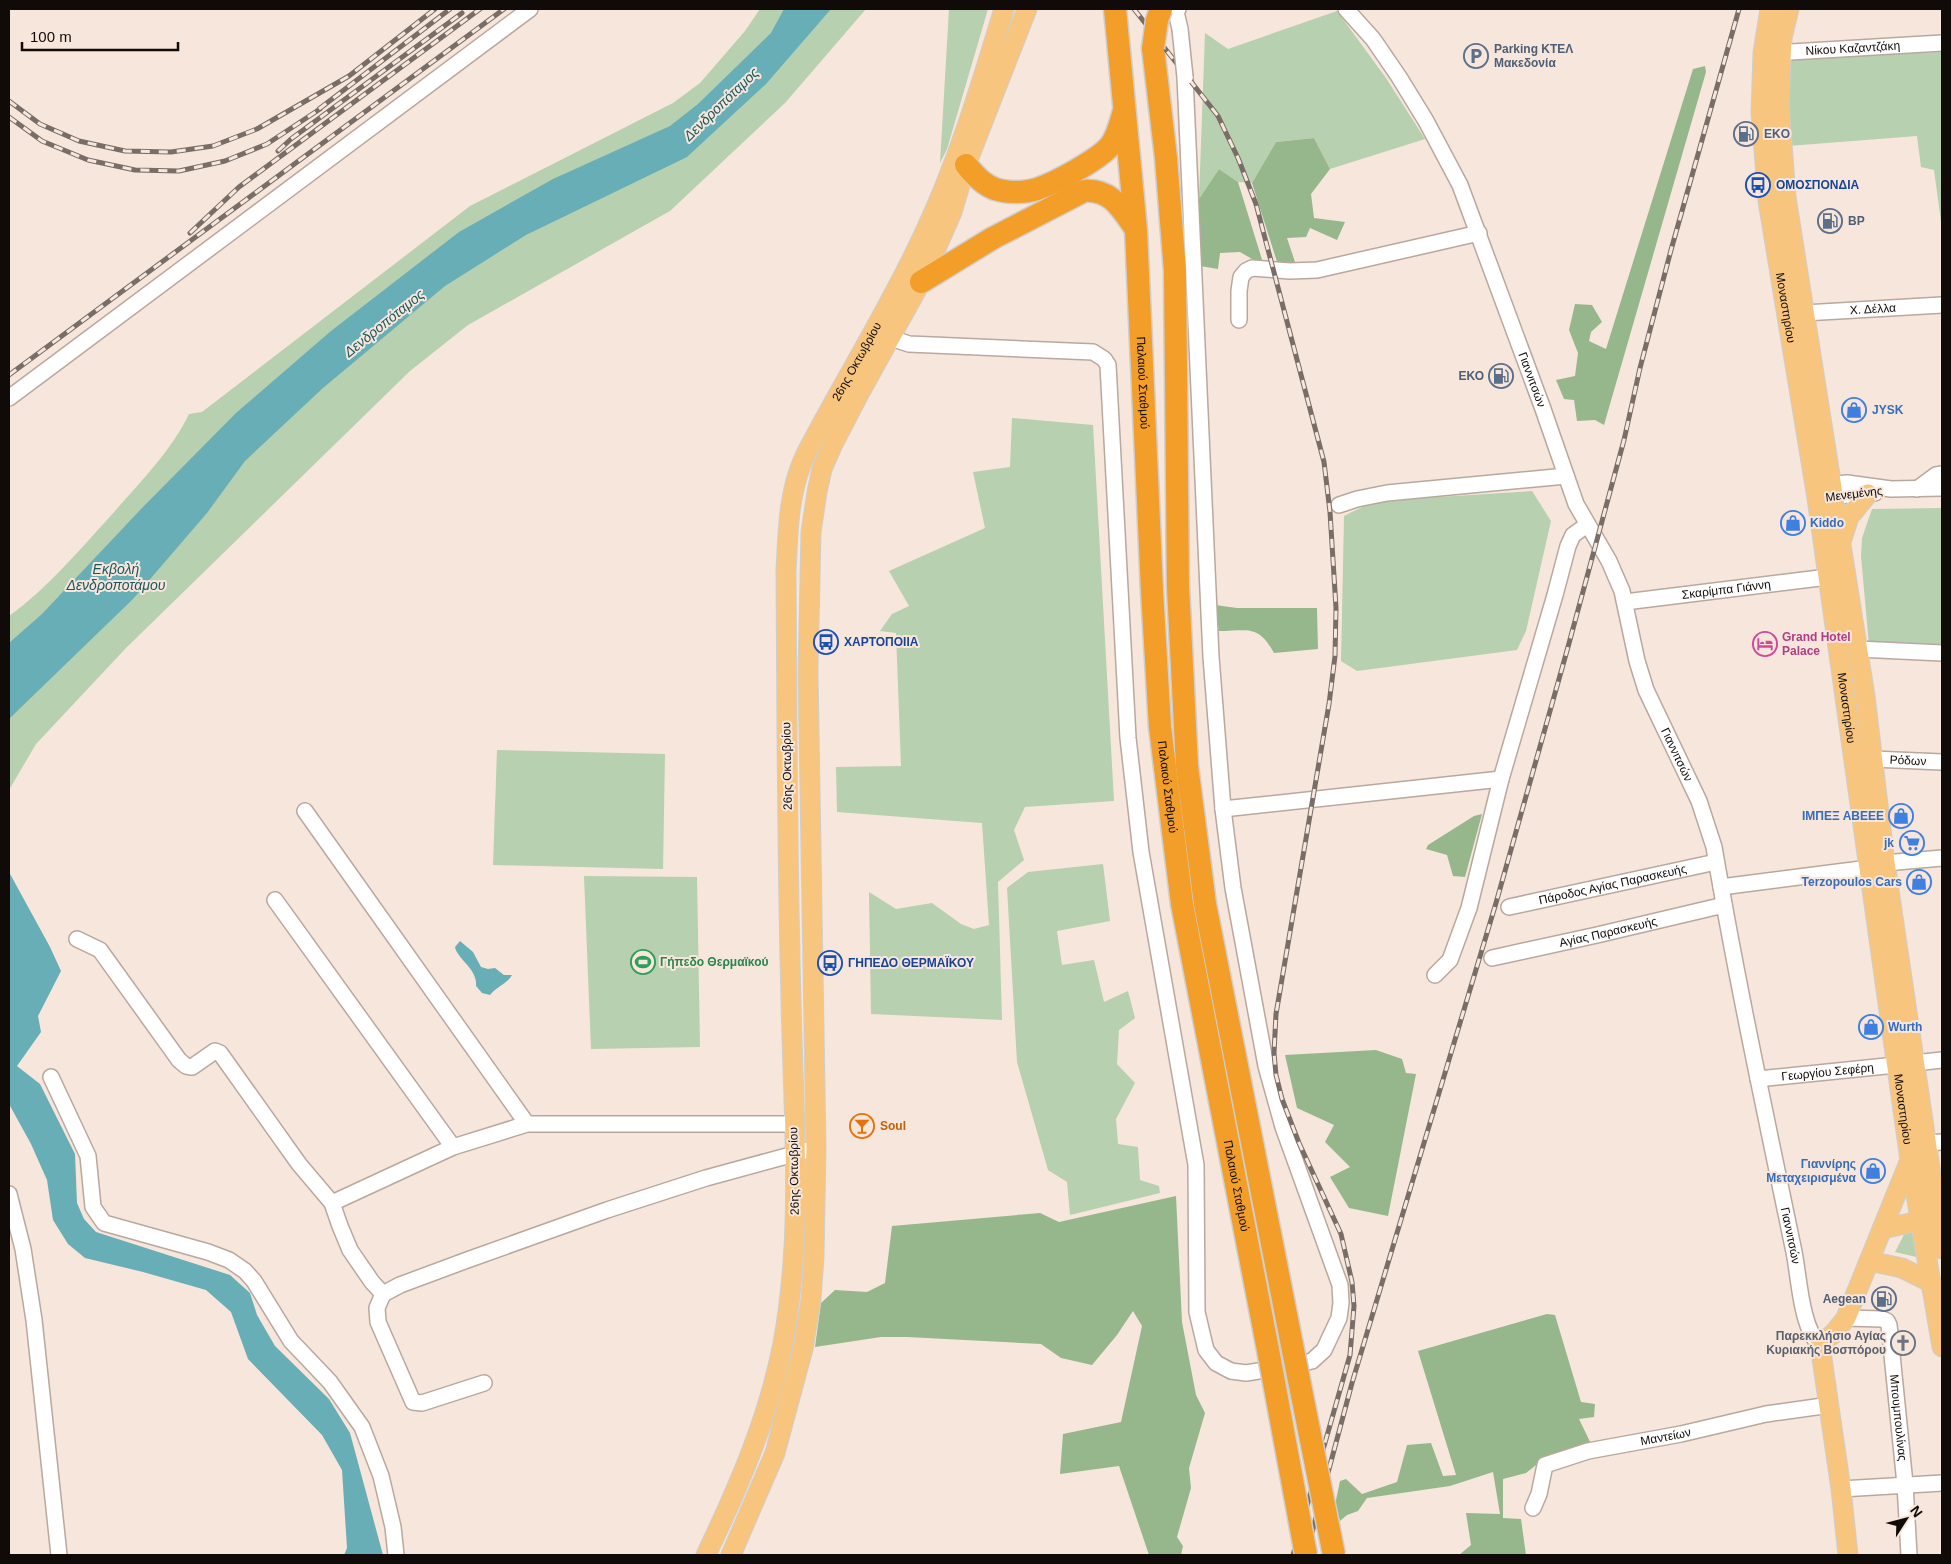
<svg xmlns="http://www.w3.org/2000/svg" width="1951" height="1564" viewBox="0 0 1951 1564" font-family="Arial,sans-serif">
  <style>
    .green { fill: #b7d0af }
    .forest { fill: #96b78b }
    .water { fill: #68aeb6 }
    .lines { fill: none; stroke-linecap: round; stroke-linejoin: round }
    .minor-casing { stroke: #b9a89e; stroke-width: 18 }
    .major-casing { stroke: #cfcece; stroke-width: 21 }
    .highway-casing { stroke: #cfcece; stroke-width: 25 }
    .minor { stroke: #fff; stroke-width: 15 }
    .major { stroke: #f7c57e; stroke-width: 19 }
    .highway { stroke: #f29e28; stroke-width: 22 }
    .rail-casing { stroke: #786d67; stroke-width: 5 }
    .rail { stroke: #f7e6db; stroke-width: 3; stroke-dasharray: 9; stroke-linecap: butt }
    .minor-bridge-casing { stroke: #b9a89e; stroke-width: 18; stroke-linecap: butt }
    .highway-bridge-casing { stroke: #cfcece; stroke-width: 25; stroke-linecap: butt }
    .minor-bridge { stroke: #fff; stroke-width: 15 }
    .highway-bridge { stroke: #f29e28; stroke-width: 22 }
    .labels { text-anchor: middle; stroke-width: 4; stroke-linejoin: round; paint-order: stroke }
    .street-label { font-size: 12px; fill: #100b08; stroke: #f7e6db }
    .service-label { font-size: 12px; font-weight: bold; fill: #4e5e75; stroke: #f7e6db; text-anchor: start }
    .transit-label { font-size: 12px; font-weight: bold; fill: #164399; stroke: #f7e6db; text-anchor: start }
    .shop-label { font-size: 12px; font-weight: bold; fill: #366cbe; stroke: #f7e6db; text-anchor: end }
    .hotel-label { font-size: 12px; font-weight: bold; fill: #b23c85; stroke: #f7e6db; text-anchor: start }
    .leisure-label { font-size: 12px; font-weight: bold; fill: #27864d; stroke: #f7e6db; text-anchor: start }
    .food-label { font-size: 12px; font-weight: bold; fill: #c56008; stroke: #f7e6db; text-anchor: start }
    .worship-label { font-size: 12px; font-weight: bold; fill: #5b616d; stroke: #f7e6db; text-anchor: end }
    .water-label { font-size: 14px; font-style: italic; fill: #1b575d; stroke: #f7e6db }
  </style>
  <rect width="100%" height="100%" fill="#f7e6db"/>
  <path class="green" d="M760,9H866L785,103L670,211L468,325L410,371L126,648L36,744L9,790V616C47,589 83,546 115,511C142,480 171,451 189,414L202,412L470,206L673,103L700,83L745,31Z
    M949,9H988L947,149L940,163Z
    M1337,11L1386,78L1425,139L1330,169L1314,138L1276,142L1252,183L1238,182L1219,169L1199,199L1205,33L1228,49Z
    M1942,52V229L1934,170L1921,167L1917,136L1788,146L1785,58Z
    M1012,418L1093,425L1114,801L1025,807L1014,830L1024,860L998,882L1002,1020L871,1014L869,892L896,909L932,903L961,924L974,929L989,925L982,823L837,812L836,767L901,766L896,633L880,631L892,614L909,606L889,571L985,528L973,472L1010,467Z
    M1532,491L1551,521L1526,631L1517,650L1357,671L1341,661L1344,516L1374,501Z
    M1942,508V648L1869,645L1861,556L1862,538L1872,509Z
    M497,750L665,754L663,869L493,865Z
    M1103,864L1110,921L1057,931L1062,965L1094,960L1104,1002L1128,991L1135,1018L1119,1030L1117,1064L1135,1083L1116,1119L1118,1144L1138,1147L1140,1180L1159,1186L1160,1193L1070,1215L1067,1182L1048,1170L1017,1062L1007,888L1028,872Z
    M584,876L697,877L700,1047L591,1049Z
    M1906,1231L1915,1232L1921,1258L1895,1252Z"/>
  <path class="forest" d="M1705,66L1706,72L1604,425L1595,420L1577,421L1574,400L1564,399L1556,380L1575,376L1578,353L1569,330L1575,304L1592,305L1602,322L1591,332L1589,341L1606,349L1693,69Z
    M1314,138L1330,169L1311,194L1314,218L1345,222L1337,240L1310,228L1306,237L1287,238L1296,265H1278L1252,183L1276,142Z
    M1219,169L1238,182L1264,266L1240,252L1220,253L1218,269L1200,266L1199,199Z
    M1215,605L1237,608H1317L1318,649L1274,653C1258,624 1248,631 1219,631Z
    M1482,814L1465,877L1453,876L1447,855L1426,849L1428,845L1474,816Z
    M1376,1050L1402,1059L1406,1073L1416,1074L1388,1216L1349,1208L1330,1177L1350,1167L1325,1142L1334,1125L1297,1108L1285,1055Z
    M1176,1196L1182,1322L1196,1395L1205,1413L1189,1468L1191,1488L1177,1537L1183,1546L1181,1555H1149L1119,1466L1060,1474L1063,1434L1121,1422L1142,1326L1133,1311L1117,1335L1092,1365L1061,1358L1041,1344L907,1337H881L815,1347L821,1303L835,1290L867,1292L885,1283L892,1226L1040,1213L1059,1222Z
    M1547,1314L1555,1315L1581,1402L1595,1404L1594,1417L1579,1419L1593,1448L1550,1454L1526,1473L1503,1479V1518L1521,1519L1526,1555H1459L1471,1545L1466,1513L1500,1514L1493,1472L1450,1486L1367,1498L1358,1511L1347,1515L1340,1521L1335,1505L1340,1481L1346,1479L1362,1494L1397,1482L1407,1445L1431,1443L1443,1476L1456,1475L1418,1351Z"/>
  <path class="water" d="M784,9H831L766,84L687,157L526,235L445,286L323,388L245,461L207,513L133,599L9,719V643L42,614L142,508L236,413L331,331L459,232L553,179L670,126L698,104L771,33Z
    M9,872L50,947L61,971L38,1016L41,1032L17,1066L40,1084L75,1154L77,1203L84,1219L96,1232L230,1275L250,1293L257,1315L275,1346L329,1399L350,1433L383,1555H344L347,1548L342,1470L322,1435L248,1359L231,1312L206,1290L143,1272L85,1258L68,1244L53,1220L47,1180L31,1144L9,1104Z
    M460,941L473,952L481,967L488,969L495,968L504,975H512C507,984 497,986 490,995L482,993L476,986C478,969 457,959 455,947Z"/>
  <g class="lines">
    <defs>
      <g id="minor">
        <path d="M1178,9L1176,12L1180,29"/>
        <path id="s1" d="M1346,9L1373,39L1399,77L1426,121L1460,185L1543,409L1576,504L1609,561L1622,591L1637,661L1646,690L1699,801L1714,847C1737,982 1766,1117 1794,1252C1799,1276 1801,1329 1820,1345"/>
        <path id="s2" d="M1772,53L1942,43"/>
        <path id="s3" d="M1804,313L1942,305"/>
        <path d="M1239,320V291L1241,277L1246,271L1252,268L1290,271L1317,270L1479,233"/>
        <path d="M881,335L909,344L1093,352L1104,359L1108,365L1128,738L1141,852L1196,1165L1197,1312L1206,1350L1216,1363L1231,1371L1246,1373L1284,1367L1312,1361L1324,1350L1339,1318L1341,1303L1340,1285L1283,1127L1266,1066L1233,888L1223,809L1211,657L1185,77"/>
        <path d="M9,398L530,9"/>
        <path d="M1822,485L1847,483L1891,489L1942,488"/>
        <path d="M1917,489L1936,475L1942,474"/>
        <path d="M1823,497L1875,493"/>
        <path d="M1339,505L1357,499L1387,493L1566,476"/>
        <path id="s4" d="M1625,602L1828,577"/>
        <path d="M1858,649L1942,653"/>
        <path id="s5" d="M1873,759L1942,762"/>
        <path d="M1223,809L1501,779"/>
        <path d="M305,811L527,1124"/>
        <path d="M1721,887L1869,868L1885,863L1942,858"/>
        <path d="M275,900L453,1147"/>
        <path id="s6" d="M1509,907L1716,862"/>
        <path d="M77,939L100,950L179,1060L186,1066L192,1067L215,1051L220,1053L299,1164L332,1203L340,1226L350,1250L372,1282L383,1294L377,1308L378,1322L413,1402L422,1403L484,1383"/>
        <path id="s7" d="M1492,958L1597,935L1724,905"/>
        <path d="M1435,975L1450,960L1469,908L1501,779L1555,595L1568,546L1573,535L1587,525"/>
        <path d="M1914,1063L1942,1060"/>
        <path d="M51,1077L88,1156L93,1207L104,1223L208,1252L229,1260L245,1271L254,1281L291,1341L330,1382L362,1427L381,1476L393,1527L396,1555"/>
        <path id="s8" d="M1758,1079L1896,1065"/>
        <path d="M1926,1143L1942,1142"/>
        <path d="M9,1194L23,1249L34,1320L59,1555"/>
        <path d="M332,1203L453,1147L527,1124H794"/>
        <path d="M383,1294L400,1285L470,1259L607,1210L706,1178L816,1148"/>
        <path id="s9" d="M1846,1318L1882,1319L1887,1321L1889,1325L1905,1484L1909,1555"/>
        <path d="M1841,1489L1942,1483"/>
        <path id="s10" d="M1533,1508L1539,1494L1545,1465L1588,1451L1681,1434L1766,1414L1830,1405"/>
      </g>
      <g id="major">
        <path id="s11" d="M1770,9L1763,53L1761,113L1768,201L1817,498L1910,1160L1942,1347"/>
        <path d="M1789,9L1782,38L1779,104L1786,197L1865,696L1885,863L1942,1249"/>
        <path d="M1842,539L1849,517L1868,494"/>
        <path d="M1882,1229L1933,1218"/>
        <path d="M1869,1261L1902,1268L1932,1283"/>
        <path id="s12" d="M706,1555C738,1488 769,1417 783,1343C804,1230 793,1113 791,998C787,856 787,713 786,571C788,535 788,497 802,463C806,453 811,444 816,435C852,368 892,303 924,234C958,162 981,85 1004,9"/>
        <path d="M731,1555L775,1453L803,1349L811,1299L814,1257L816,1148L808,671L811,532L817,492L822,469L832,446L859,394L921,282L938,244L952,212L966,165L1027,9"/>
        <path d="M1848,1555L1841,1489L1820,1345L1834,1333L1846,1318L1910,1160"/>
      </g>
      <g id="highway">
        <path id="s13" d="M1115,9L1136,230L1152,591L1160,727L1182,904L1268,1350"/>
        <path d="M1153,48L1166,158L1175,271L1178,587L1187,766L1205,904L1292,1345"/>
        <path d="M966,165C975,175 982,184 995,189C1007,193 1025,193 1037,189C1055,183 1098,160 1110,146C1117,137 1120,125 1123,114"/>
        <path d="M921,282L993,238L1084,191C1111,189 1121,208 1135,228"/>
      </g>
    </defs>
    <use href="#minor" class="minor-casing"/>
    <use href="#major" class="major-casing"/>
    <use href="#highway" class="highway-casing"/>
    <use href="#minor" class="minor"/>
    <use href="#major" class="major"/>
    <use href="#highway" class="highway"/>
    <defs>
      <path id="rail" d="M1134,9L1218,116L1238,158L1256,204L1324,462L1330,512L1336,608L1335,656L1329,704L1276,1014L1274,1053L1276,1075L1282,1099L1299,1143L1341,1234L1352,1282L1354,1306L1350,1355L1293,1555
        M9,101L40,124L79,141L125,151L171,152L213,146L257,129L349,76L435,9
        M319,109L450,9
        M9,117L42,141L88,160L135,170L179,171L225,161L267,144L320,109
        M278,151L291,139L462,13
        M190,233L239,187L480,9
        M9,375L504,9
        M1306,1555L1352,1383L1496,903L1568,647L1624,440L1640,368L1671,250L1739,9"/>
    </defs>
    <use href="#rail" class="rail-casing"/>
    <use href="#rail" class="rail"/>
    <defs>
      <path id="minor-bridge" d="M1180,29L1185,77"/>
      <path id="highway-bridge" d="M1153,48L1157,20L1161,9
        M1292,1345L1334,1555
        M1268,1350L1306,1555"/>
    </defs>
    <use href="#minor-bridge" class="minor-bridge-casing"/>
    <use href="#highway-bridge" class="highway-bridge-casing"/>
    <use href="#minor-bridge" class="minor-bridge"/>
    <use href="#highway-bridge" class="highway-bridge"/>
  </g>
  <defs>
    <symbol id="parking-ring" viewBox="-11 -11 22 22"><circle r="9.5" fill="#f7e6db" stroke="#5c6f8a" stroke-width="1.5"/><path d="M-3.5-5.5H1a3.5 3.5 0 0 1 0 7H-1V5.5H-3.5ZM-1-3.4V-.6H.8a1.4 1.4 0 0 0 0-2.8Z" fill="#5c6f8a"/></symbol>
    <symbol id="fuel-ring" viewBox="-11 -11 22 22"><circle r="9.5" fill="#f7e6db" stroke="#5c6f8a" stroke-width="1.5"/><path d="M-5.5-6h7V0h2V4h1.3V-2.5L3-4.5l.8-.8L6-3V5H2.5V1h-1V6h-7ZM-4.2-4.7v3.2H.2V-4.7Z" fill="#5c6f8a"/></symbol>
    <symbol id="bus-ring" viewBox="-11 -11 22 22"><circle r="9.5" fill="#f7e6db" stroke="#1a4fb4" stroke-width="1.5"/><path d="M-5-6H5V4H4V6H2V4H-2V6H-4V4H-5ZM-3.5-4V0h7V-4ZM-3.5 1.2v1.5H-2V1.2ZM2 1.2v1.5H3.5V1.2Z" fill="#1a4fb4"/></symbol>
    <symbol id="shop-ring" viewBox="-11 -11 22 22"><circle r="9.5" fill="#f7e6db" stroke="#3f7fe0" stroke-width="1.5"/><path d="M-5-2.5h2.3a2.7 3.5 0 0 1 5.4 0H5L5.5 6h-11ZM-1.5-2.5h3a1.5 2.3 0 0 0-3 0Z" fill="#3f7fe0"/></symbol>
    <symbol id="hotel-ring" viewBox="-11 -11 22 22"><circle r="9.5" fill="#f7e6db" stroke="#d1479c" stroke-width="1.5"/><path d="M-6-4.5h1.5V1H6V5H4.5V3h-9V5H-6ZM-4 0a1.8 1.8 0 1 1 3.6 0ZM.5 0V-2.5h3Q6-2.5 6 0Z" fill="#d1479c"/></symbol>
    <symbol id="supermarket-ring" viewBox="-11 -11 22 22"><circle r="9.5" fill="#f7e6db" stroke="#3f7fe0" stroke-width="1.5"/><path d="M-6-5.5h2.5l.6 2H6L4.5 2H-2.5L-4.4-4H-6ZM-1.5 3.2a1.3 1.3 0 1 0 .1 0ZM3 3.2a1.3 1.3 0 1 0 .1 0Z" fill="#3f7fe0"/></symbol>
    <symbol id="stadium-ring" viewBox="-11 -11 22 22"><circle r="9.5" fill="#f7e6db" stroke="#2e9e5b" stroke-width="1.5"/><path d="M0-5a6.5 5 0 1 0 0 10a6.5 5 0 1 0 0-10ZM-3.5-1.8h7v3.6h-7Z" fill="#2e9e5b"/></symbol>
    <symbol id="bar-ring" viewBox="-11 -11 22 22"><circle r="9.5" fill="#f7e6db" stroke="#e8710a" stroke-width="1.5"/><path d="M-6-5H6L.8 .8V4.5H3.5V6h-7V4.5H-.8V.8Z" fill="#e8710a"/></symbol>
    <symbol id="church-ring" viewBox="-11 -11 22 22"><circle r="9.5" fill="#f7e6db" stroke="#6b7280" stroke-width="1.5"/><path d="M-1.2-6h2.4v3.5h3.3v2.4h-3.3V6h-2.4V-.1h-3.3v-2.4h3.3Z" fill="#6b7280"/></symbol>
  </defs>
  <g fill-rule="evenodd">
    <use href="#parking-ring" x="1462" y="42" width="28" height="28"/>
    <use href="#fuel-ring" x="1732" y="120" width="28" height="28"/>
    <use href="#bus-ring" x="1744" y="171" width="28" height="28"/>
    <use href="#fuel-ring" x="1816" y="207" width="28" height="28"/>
    <use href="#fuel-ring" x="1487" y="362" width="28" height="28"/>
    <use href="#shop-ring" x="1840" y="396" width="28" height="28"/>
    <use href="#shop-ring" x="1779" y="509" width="28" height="28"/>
    <use href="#bus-ring" x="812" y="628" width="28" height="28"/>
    <use href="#hotel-ring" x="1751" y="630" width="28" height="28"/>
    <use href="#shop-ring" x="1887" y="802" width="28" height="28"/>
    <use href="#supermarket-ring" x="1898" y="829" width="28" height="28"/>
    <use href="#shop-ring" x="1905" y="868" width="28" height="28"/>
    <use href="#stadium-ring" x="629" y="948" width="28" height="28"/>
    <use href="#bus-ring" x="816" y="949" width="28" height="28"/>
    <use href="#shop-ring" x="1857" y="1013" width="28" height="28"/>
    <use href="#bar-ring" x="848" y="1112" width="28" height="28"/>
    <use href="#shop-ring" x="1859" y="1157" width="28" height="28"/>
    <use href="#fuel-ring" x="1870" y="1285" width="28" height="28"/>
    <use href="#church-ring" x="1889" y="1329" width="28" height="28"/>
  </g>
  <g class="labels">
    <g class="street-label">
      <text dy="4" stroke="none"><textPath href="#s2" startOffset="81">Νίκου Καζαντζάκη</textPath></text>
      <text dy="4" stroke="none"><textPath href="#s11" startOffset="301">Μοναστηρίου</textPath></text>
      <text dy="4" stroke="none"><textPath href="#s3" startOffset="69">Χ. Δέλλα</textPath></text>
      <text dy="4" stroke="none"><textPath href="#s12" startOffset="1224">26ης Οκτωβρίου</textPath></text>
      <text dy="4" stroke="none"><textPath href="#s1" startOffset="418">Γιαννιτσών</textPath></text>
      <text dy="4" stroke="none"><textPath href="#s13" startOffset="375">Παλαιού Σταθμού</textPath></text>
      <text transform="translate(1854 494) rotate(-7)" y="4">Μενεμένης</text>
      <text dy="4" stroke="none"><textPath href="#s4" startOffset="102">Σκαρίμπα Γιάννη</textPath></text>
      <text dy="4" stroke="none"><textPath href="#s11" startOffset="706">Μοναστηρίου</textPath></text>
      <text dy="4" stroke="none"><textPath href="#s1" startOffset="822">Γιαννιτσών</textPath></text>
      <text dy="4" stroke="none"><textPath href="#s5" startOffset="35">Ρόδων</textPath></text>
      <text transform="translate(787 766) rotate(-91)" y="4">26ης Οκτωβρίου</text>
      <text dy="4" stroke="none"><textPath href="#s13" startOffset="780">Παλαιού Σταθμού</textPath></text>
      <text dy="4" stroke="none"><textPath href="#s6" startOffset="106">Πάροδος Αγίας Παρασκευής</textPath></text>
      <text dy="4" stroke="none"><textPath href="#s7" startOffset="119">Αγίας Παρασκευής</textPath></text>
      <text dy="4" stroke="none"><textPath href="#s8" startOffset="70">Γεωργίου Σεφέρη</textPath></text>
      <text dy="4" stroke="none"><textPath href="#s11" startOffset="1111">Μοναστηρίου</textPath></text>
      <text transform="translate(794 1171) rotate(-91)" y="4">26ης Οκτωβρίου</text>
      <text dy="4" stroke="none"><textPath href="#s13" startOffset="1185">Παλαιού Σταθμού</textPath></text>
      <text dy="4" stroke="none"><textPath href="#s1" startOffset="1318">Γιαννιτσών</textPath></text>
      <text dy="4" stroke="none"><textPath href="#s9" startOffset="139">Μπουμπουλίνας</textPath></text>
      <text dy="4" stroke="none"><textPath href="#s10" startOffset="169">Μαντείων</textPath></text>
    </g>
    <g class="service-label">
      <text x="1494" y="53">Parking ΚΤΕΛ<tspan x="1494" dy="14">Μακεδονία</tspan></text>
      <text x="1764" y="138">EKO</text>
      <text x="1848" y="225">BP</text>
      <text x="1484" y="380" text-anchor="end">ΕΚΟ</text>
      <text x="1866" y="1303" text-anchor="end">Aegean</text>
    </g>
    <g class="transit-label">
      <text x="1776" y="189">ΟΜΟΣΠΟΝΔΙΑ</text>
      <text x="844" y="646">ΧΑΡΤΟΠΟΙΙΑ</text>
      <text x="848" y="967">ΓΗΠΕΔΟ ΘΕΡΜΑΪΚΟΥ</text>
    </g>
    <g class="shop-label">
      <text x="1872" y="414" text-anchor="start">JYSK</text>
      <text x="1810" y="527" text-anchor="start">Kiddo</text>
      <text x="1884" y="820">ΙΜΠΕΞ ΑΒΕΕΕ</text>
      <text x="1894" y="847">jk</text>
      <text x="1902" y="886">Terzopoulos Cars</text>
      <text x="1888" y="1031" text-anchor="start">Wurth</text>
      <text x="1856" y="1168">Γιαννίρης<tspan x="1856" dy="14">Μεταχειρισμένα</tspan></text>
    </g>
    <g class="hotel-label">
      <text x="1782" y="641">Grand Hotel<tspan x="1782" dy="14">Palace</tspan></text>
    </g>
    <g class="leisure-label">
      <text x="660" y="966">Γήπεδο Θερμαϊκού</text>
    </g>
    <g class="food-label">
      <text x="880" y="1130">Soul</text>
    </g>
    <g class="worship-label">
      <text x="1886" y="1340">Παρεκκλήσιο Αγίας<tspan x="1886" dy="14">Κυριακής Βοσπόρου</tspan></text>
    </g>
    <g class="water-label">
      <text transform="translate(721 104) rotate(-44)" y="5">Δενδροπόταμος</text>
      <text transform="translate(384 323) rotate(-39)" y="5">Δενδροπόταμος</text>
      <text x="116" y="574">Εκβολή<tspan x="116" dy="16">Δενδροποτάμου</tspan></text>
    </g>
  </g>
  <rect width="1951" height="1564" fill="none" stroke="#100b08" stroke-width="20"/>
  <g transform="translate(1906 1519) rotate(54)" stroke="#f7e6db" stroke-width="4" paint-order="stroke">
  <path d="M0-4L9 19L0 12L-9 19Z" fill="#100b08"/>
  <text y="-8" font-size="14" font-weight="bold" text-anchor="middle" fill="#100b08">N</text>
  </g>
  <path d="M22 42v8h156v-8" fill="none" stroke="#100b08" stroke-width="2.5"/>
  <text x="30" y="42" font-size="15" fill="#100b08" stroke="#f7e6db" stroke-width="4" paint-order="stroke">100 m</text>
</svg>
